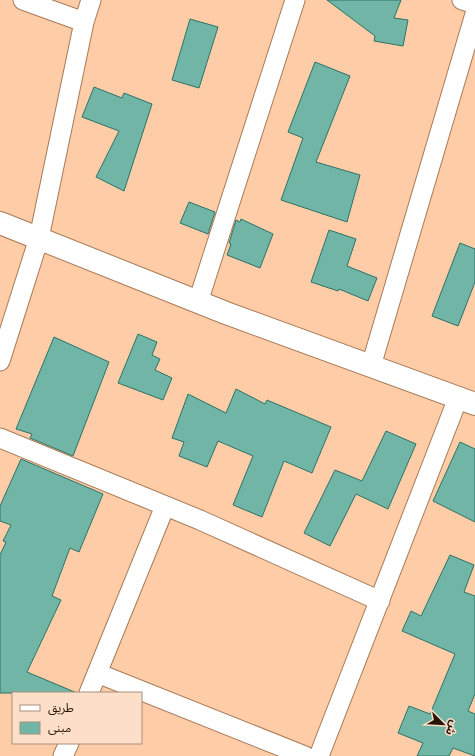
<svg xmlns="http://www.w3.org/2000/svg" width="475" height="756" viewBox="0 0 475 756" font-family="'Golos Text','Noto Sans Arabic',sans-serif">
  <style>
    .building { fill: #70b5a6; stroke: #2c7366 }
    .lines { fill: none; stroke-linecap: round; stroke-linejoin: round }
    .minor-casing { stroke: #a77a57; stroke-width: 21 }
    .tertiary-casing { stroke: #a77a57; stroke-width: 24 }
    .minor { stroke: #fff; stroke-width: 19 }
    .tertiary { stroke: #fff; stroke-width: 22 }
  </style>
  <rect width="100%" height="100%" fill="#fecda8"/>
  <path class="building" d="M327,0H401L394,18L408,20L403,46L374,41L375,36Z
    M190,19L218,27L199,88L172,80Z
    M315,62L350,76L316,162L360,175L347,222L281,200L303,138L288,132Z
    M94,87L122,98L124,93L152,104L124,191L96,177L119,131L82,117Z
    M189,202L215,212L208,234L180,223Z
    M241,219L273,234L260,268L227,255L231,244L229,243L236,220L240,222Z
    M329,230L356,239L347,266L377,278L368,301L339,289L338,291L311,282Z
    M460,243L475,249V282L458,326L432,316Z
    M138,334L157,342L152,355L160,359L155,370L172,378L163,400L118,383Z
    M54,337L109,362L73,456L30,438L32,434L16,429Z
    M236,389L265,404L267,400L331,427L312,473L284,461L262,517L233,505L253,456L218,441L207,467L179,456L184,442L172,438L188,394L226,413Z
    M386,431L416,444L388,509L356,494L330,546L304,533L335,470L362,481Z
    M460,442L475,449V522L433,501Z
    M21,459L103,494L79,552L70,548L52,596L61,600L27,672L77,693H0V555L6,542L3,541L11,525L0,521V506Z
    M450,555L474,565L464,592L475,596V694L468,711L475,714V756L453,748L449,756H417L423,743L398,733L409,706L430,714L455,654L402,631L411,611L421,616Z"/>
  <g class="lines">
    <defs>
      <path id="minor" d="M23,0L84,22
        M462,0L475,4
        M198,302L295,0
        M0,361L39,238L84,22L91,0
        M371,366L475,14
        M0,438L200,520L380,601
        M97,673L305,756
        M89,693L165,506
        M63,756L69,743
        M319,756L458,398"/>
      <path id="tertiary" d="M0,223L226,313L475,404"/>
    </defs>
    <use href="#minor" class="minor-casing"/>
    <use href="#tertiary" class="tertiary-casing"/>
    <use href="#minor" class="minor"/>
    <use href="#tertiary" class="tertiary"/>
  </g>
  <rect x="12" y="692" width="130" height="52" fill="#fddfc9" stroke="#a78f7c"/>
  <rect x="20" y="705" width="20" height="6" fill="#ffffff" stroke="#a78f7c"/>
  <text x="48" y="712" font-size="12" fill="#271608">طريق</text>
  <rect x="20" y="722" width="20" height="12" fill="#70b5a6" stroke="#a78f7c"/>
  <text x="48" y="732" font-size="12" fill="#271608">مبنى</text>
  <g transform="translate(443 724) rotate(114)" stroke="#fddfc9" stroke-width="3" paint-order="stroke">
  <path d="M0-3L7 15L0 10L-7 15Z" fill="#271608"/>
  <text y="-6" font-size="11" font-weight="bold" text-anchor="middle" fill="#271608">ش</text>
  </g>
</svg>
